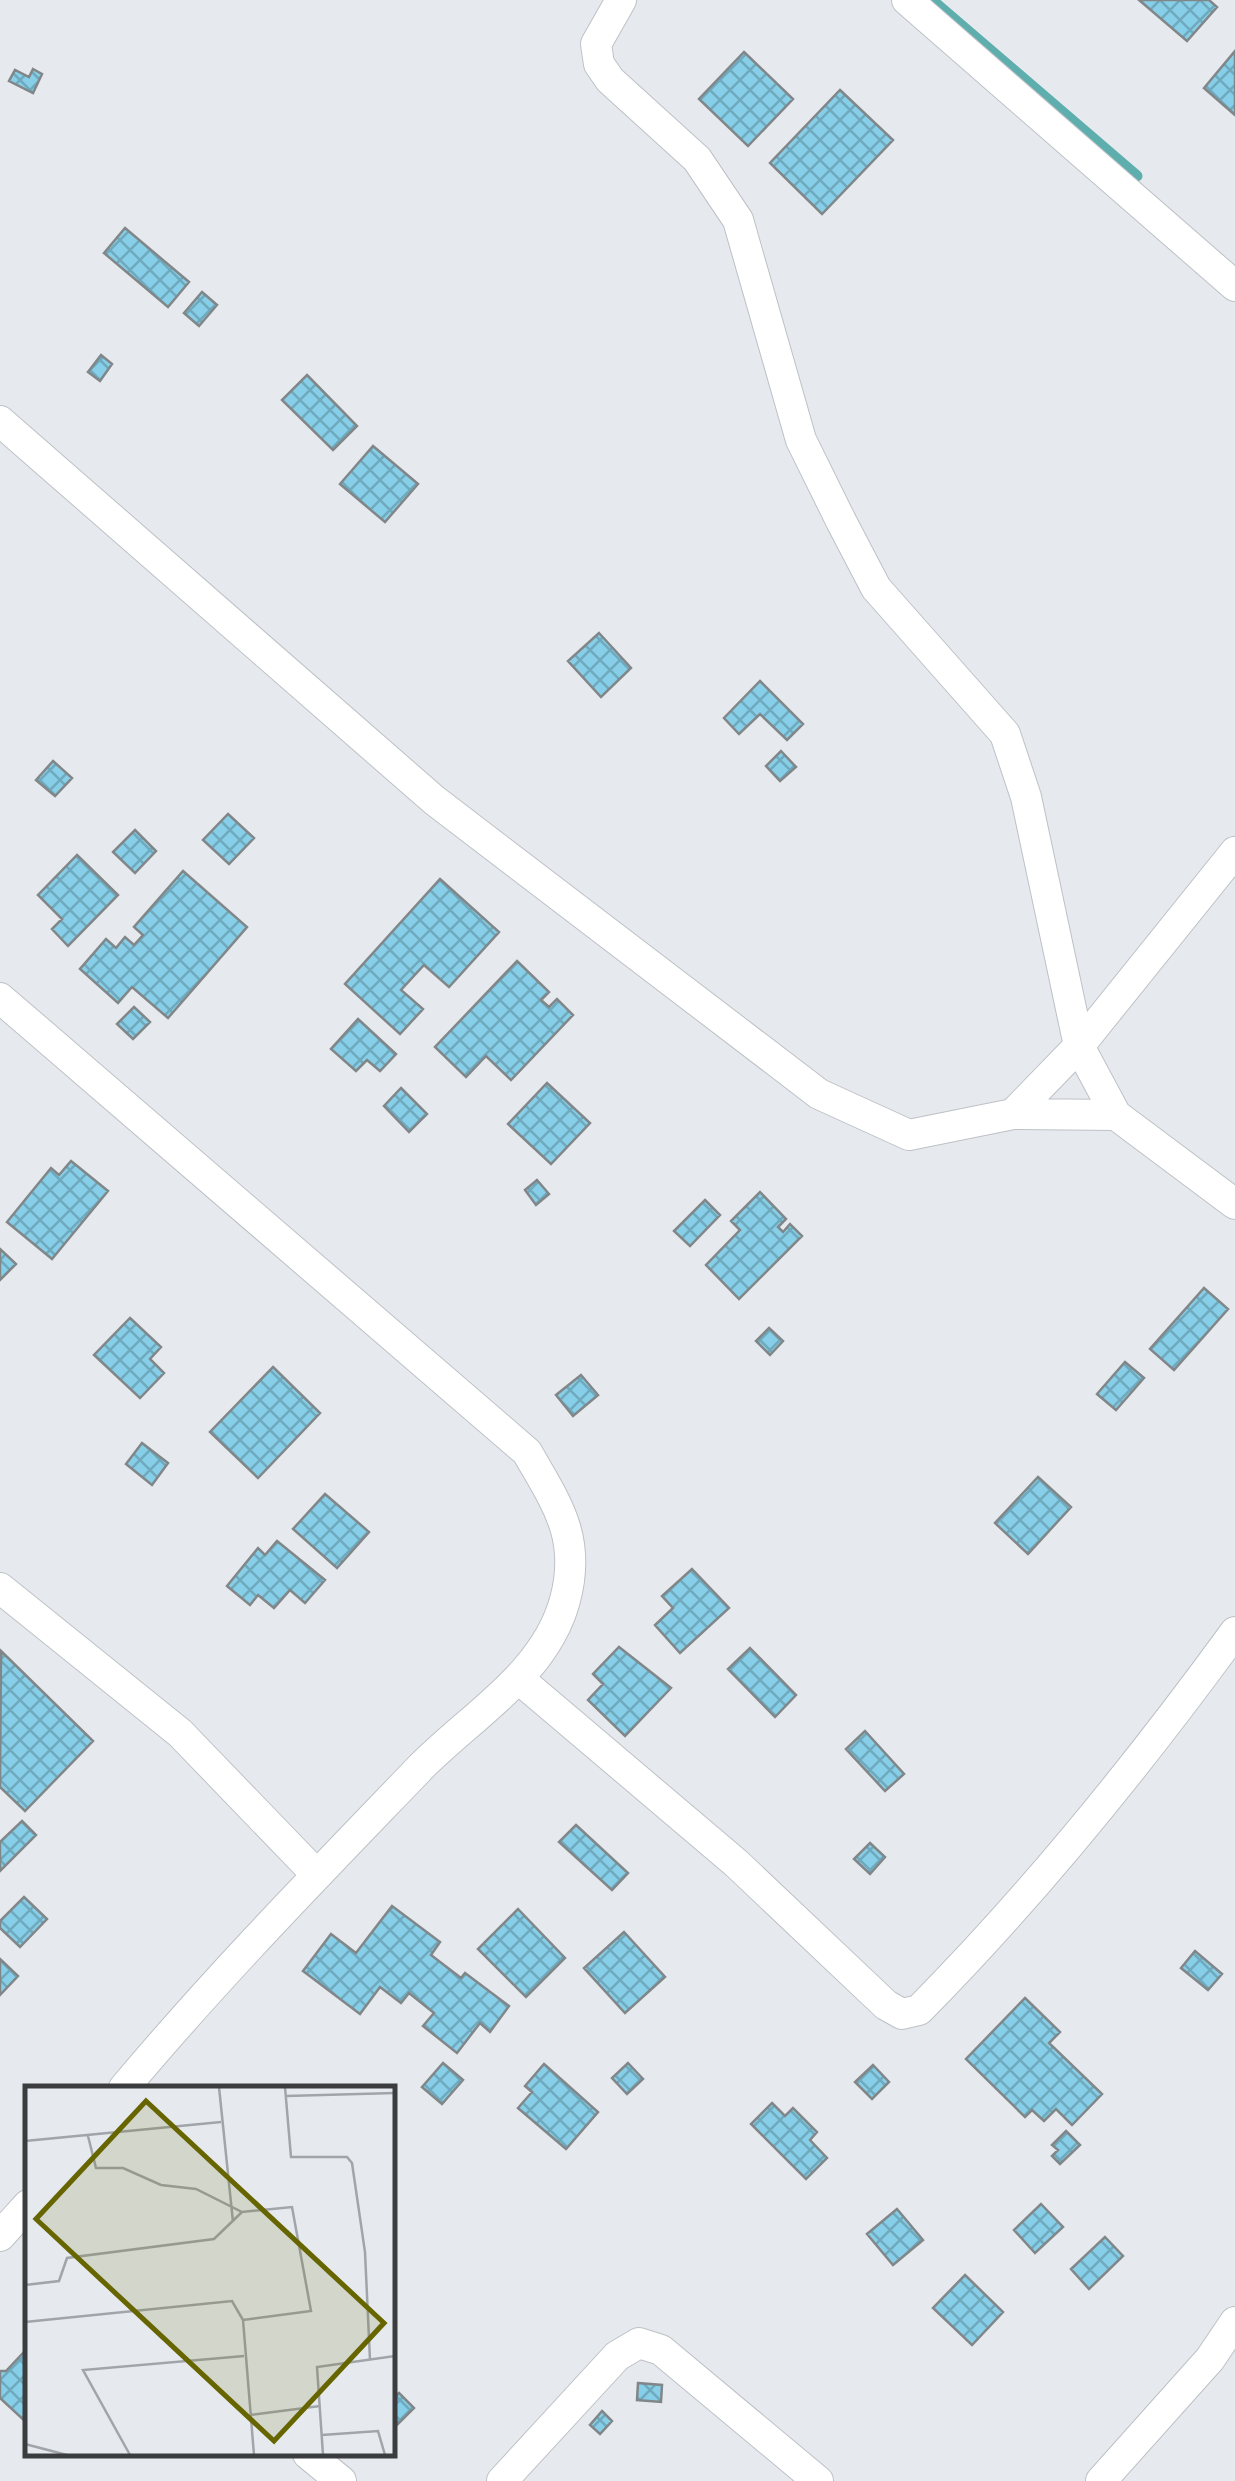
<svg xmlns="http://www.w3.org/2000/svg" width="1235" height="2481" viewBox="0 0 1235 2481" font-family="'Asap Condensed',sans-serif">
  <style>
    .lines { fill: none; stroke-linecap: round; stroke-linejoin: round }
    .stream { stroke: #5daead; stroke-width: 11 }
    .building { fill: url(#building-cross-hatch); stroke: #818789; stroke-width: 2.5 }
    .street-casing { stroke: #bdc1c6; stroke-width: 32 }
    .street { stroke: #fff; stroke-width: 30 }
    .inset-road { fill: none; stroke: #a1a4a8; stroke-width: 2.5 }
    .view { fill: #666500; fill-opacity: 0.15; stroke: #666500; stroke-width: 5 }
    .inset-edge { fill: none; stroke: #3a3c3e; stroke-width: 5 }
  </style>
  <defs>
    <pattern id="building-cross-hatch" width="8" height="8" patternUnits="userSpaceOnUse" patternTransform="scale(2.5)"><rect width="8" height="8" fill="#87cfe8"/><path d="M0 0l8 8M0 8l8-8" fill="none" stroke="#6fa9bd"/></pattern>
  </defs>
  <rect width="100%" height="100%" fill="#e6eaef"/>
  <g class="lines">
    <path class="stream" d="M932,0L1137,176"/>
  </g>
  <path class="building" d="M1139,0H1209L1217,7L1187,41Z
    M1235,51V115L1204,88Z
    M744,52L793,99L748,146L699,99Z
    M33,69L42,74L33,93L9,81L15,70L29,77Z
    M840,90L893,140L822,214L770,163Z
    M125,228L189,282L168,307L104,253Z
    M202,292L217,305L199,326L184,313Z
    M101,355L112,364L100,381L88,372Z
    M307,375L357,426L333,450L282,400Z
    M373,446L418,484L385,522L340,484Z
    M599,633L631,668L601,697L568,661Z
    M760,681L803,724L787,740L760,714L739,734L724,718Z
    M781,751L796,767L780,781L766,766Z
    M53,761L72,778L55,796L36,780Z
    M228,814L254,838L229,864L203,840Z
    M135,830L156,851L135,873L113,852Z
    M77,855L118,895L68,946L52,929L62,919L38,895Z
    M183,871L247,927L168,1018L132,987L118,1003L80,969L106,939L116,948L125,937L134,945L143,935L134,927Z
    M440,879L499,932L449,987L424,965L401,990L423,1009L400,1034L345,984Z
    M517,961L549,992L541,1000L549,1007L557,999L573,1015L511,1080L486,1056L466,1077L435,1047Z
    M134,1007L150,1022L133,1039L117,1024Z
    M358,1019L396,1054L380,1071L367,1060L356,1071L331,1049Z
    M547,1083L590,1123L551,1164L508,1124Z
    M401,1088L427,1114L409,1132L384,1106Z
    M71,1161L108,1191L52,1259L7,1222L51,1168L59,1175Z
    M537,1180L549,1194L536,1205L525,1190Z
    M760,1192L786,1219L778,1227L783,1232L790,1224L802,1236L739,1299L706,1265L740,1230L731,1221Z
    M705,1200L720,1215L690,1246L674,1231Z
    M0,1249L16,1264L0,1280Z
    M1204,1288L1228,1309L1174,1370L1150,1349Z
    M130,1318L161,1347L150,1359L164,1373L140,1398L94,1355Z
    M769,1328L783,1341L770,1355L756,1341Z
    M1125,1362L1144,1378L1116,1410L1097,1394Z
    M273,1367L320,1413L258,1478L210,1432Z
    M581,1375L598,1395L573,1416L556,1395Z
    M142,1443L168,1463L152,1485L126,1464Z
    M1038,1477L1071,1507L1028,1554L995,1523Z
    M325,1494L369,1532L337,1568L293,1529Z
    M277,1541L325,1580L305,1603L290,1590L274,1608L258,1595L250,1605L227,1586L258,1548L265,1555Z
    M692,1569L729,1608L680,1653L655,1625L673,1608L662,1596Z
    M619,1647L671,1688L625,1736L588,1700L603,1684L593,1674Z
    M750,1648L796,1695L775,1717L728,1669Z
    M1,1651L93,1741L25,1811L0,1787Z
    M865,1731L904,1774L885,1791L846,1749Z
    M22,1821L36,1835L0,1871V1842Z
    M576,1825L628,1873L612,1890L559,1842Z
    M870,1843L885,1857L870,1874L854,1859Z
    M24,1897L47,1919L20,1947L0,1928V1921Z
    M392,1906L440,1942L431,1955L461,1978L465,1973L509,2006L490,2032L480,2023L457,2053L423,2026L434,2013L409,1993L401,2003L380,1987L360,2014L303,1971L331,1934L356,1953Z
    M518,1909L565,1958L526,1997L478,1949Z
    M624,1932L665,1977L625,2013L584,1968Z
    M1195,1951L1222,1974L1208,1990L1181,1968Z
    M0,1959L18,1976L0,1995Z
    M1025,1998L1060,2032L1049,2043L1102,2094L1072,2125L1056,2109L1044,2121L1032,2110L1025,2117L966,2059Z
    M443,2063L463,2080L442,2104L422,2087Z
    M628,2063L643,2079L627,2094L612,2078Z
    M544,2064L598,2112L566,2149L518,2108L532,2092L525,2086Z
    M873,2065L889,2082L872,2099L855,2082Z
    M772,2103L785,2116L793,2108L817,2132L810,2140L827,2158L806,2179L751,2124Z
    M1066,2131L1080,2145L1060,2164L1052,2156L1058,2150L1052,2145Z
    M1041,2204L1063,2227L1035,2253L1014,2230Z
    M897,2209L923,2240L893,2265L867,2234Z
    M1105,2237L1123,2256L1089,2289L1071,2269Z
    M965,2275L1003,2312L972,2345L933,2308Z
    M23,2353L28,2358V2424L0,2398V2371H6Z
    M638,2383L662,2385L661,2402L637,2400Z
    M399,2393L414,2408L397,2425L392,2399Z
    M602,2411L612,2421L600,2434L590,2425Z"/>
  <g class="lines">
    <defs>
      <path id="street" d="M621,0L596,44L599,64L610,80L697,159L738,220L801,440L841,521L876,588L1005,734L1026,797L1079,1046L1116,1115L1235,1204
        M907,0L1235,286
        M0,421L434,800L819,1094L909,1135L1013,1114L1116,1115
        M0,998L527,1452C556,1503 582,1537 565,1600C545,1675 469,1717 418,1770C318,1874 217,1977 124,2088
        M1013,1114L1079,1046L1235,852
        M0,1588L180,1733L317,1875
        M519,1679L736,1863L886,2005L902,2014L919,2010C1035,1893 1138,1765 1235,1632
        M0,2236L28,2205
        M308,2454L341,2481
        M502,2481L617,2356L639,2343L661,2350L818,2481
        M1101,2481L1210,2359L1235,2322"/>
    </defs>
    <use href="#street" class="street-casing"/>
    <use href="#street" class="street"/>
  </g>
  <g transform="translate(25 2086)">
    <rect width="370" height="370" fill="#e6eaef"/>
    <path class="inset-road" d="M194,1L208,136M260,1L266,71H322L327,77L340,166L345,274M261,10L370,7M63,50L71,82H98L136,99L171,103L217,126L267,121L286,225L218,234M0,55L196,36M0,199L34,195L42,172L189,153L217,126M0,236L207,215L218,234L229,369M225,329L295,320M297,349L353,345L360,369M0,358L42,369M105,369L58,284L219,270M298,369L292,281L370,270"/>
    <path class="view" d="M121,15L359,237L249,355L11,133Z"/>
    <rect width="370" height="370" class="inset-edge"/>
  </g>
</svg>
